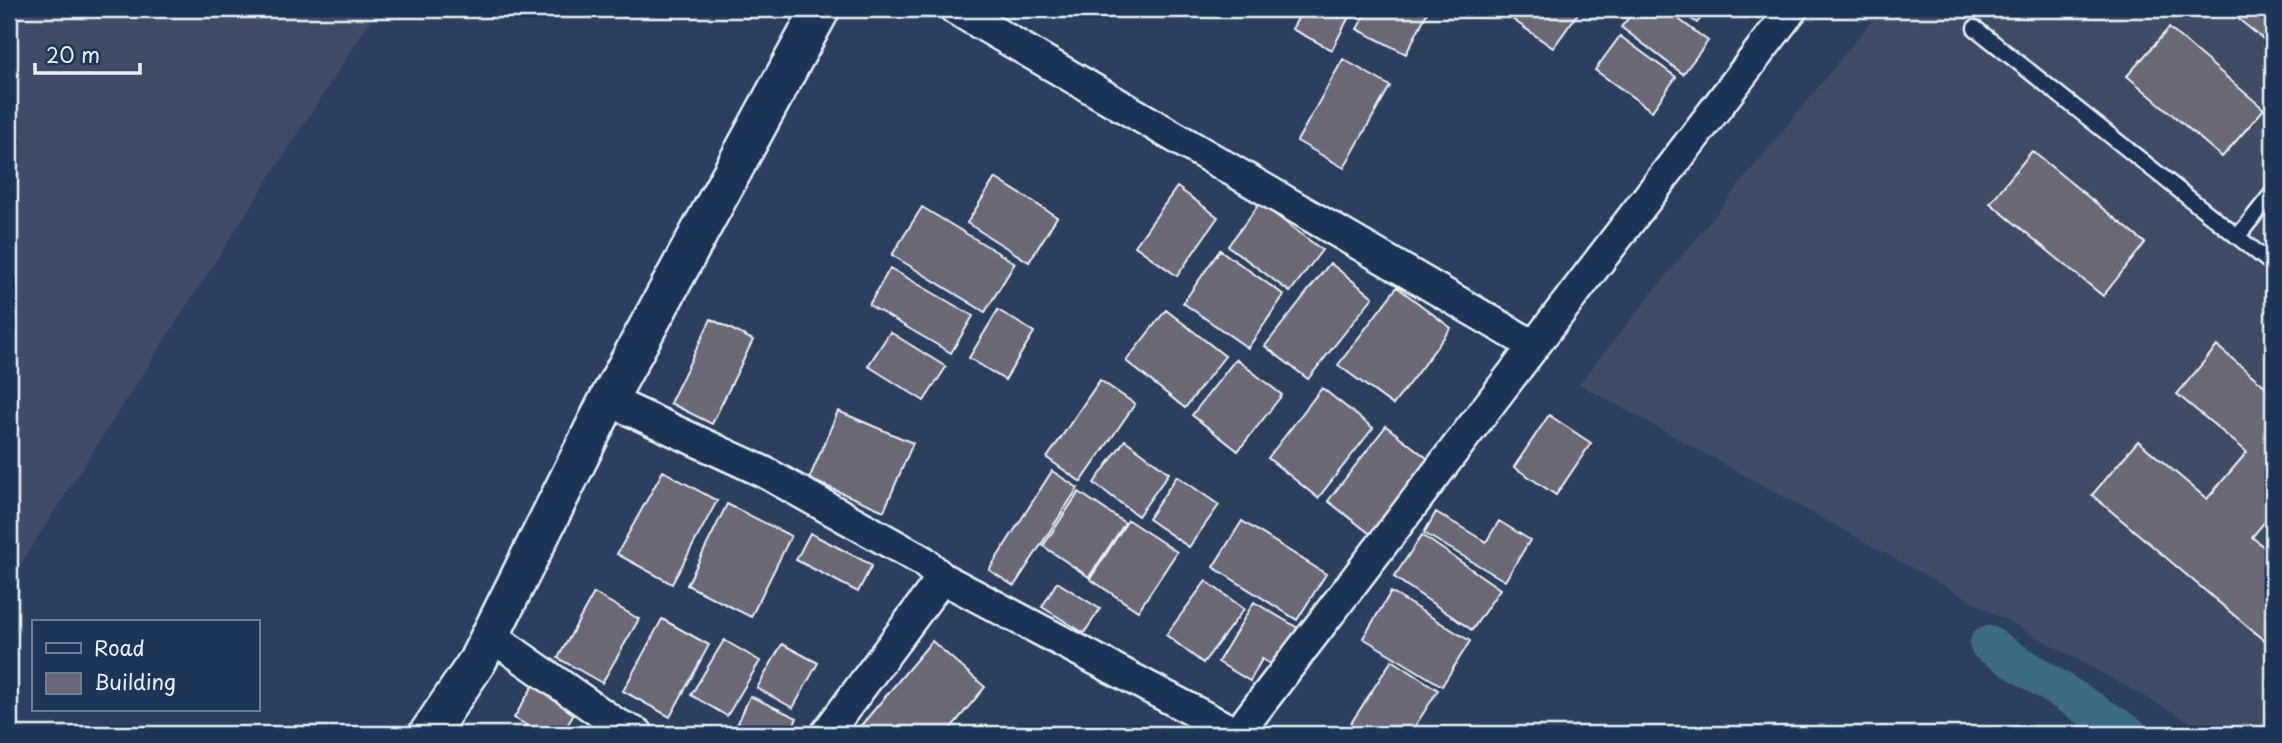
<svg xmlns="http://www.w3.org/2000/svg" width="2282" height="743" viewBox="0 0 2282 743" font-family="'Playpen Sans',sans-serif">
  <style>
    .built { fill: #404b66 }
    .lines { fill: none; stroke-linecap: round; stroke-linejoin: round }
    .canal { stroke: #3e6a83; stroke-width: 37 }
    .building { fill: #6c6778; stroke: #e8f1f8; stroke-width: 2 }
    .service-casing { stroke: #e8f1f8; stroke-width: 19 }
    .minor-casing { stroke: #e8f1f8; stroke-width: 35 }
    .tertiary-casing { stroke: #e8f1f8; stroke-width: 42 }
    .service { stroke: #1d3557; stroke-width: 14 }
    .minor { stroke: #1d3557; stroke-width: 30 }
    .tertiary { stroke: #1d3557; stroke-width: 37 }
  </style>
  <rect width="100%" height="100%" fill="#2d3f5e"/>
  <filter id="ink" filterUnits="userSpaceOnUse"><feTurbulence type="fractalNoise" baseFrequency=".0143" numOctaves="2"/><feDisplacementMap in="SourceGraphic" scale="14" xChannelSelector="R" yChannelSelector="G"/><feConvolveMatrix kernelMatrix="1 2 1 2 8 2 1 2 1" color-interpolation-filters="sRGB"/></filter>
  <g filter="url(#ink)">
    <path class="built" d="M9,9H378L9,582Z
      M1881,9H2273V734H2212L1579,384Z"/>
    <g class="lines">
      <path class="canal" d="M1988,644L2129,734"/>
    </g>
    <path class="building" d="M1303,9H1353L1332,50L1292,29Z
      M1368,9H1429L1406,54L1357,29Z
      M1498,9H1581L1553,48Z
      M1636,9H1665L1708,41L1683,74L1621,27Z
      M1677,9H1708L1697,23Z
      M2226,9H2273V47Z
      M2169,28L2264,109L2222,157L2127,76Z
      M1620,36L1676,77L1652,111L1595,70Z
      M1343,59L1390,86L1344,168L1297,141Z
      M2032,151L2145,243L2103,296L1990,203Z
      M995,178L1057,217L1029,262L967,223Z
      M1177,187L1218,217L1177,276L1135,246Z
      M1260,203L1322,250L1290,292L1228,246Z
      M922,207L1015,263L985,312L892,255Z
      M1220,250L1284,295L1248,348L1183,303Z
      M1330,263L1373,297L1308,379L1265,346Z
      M890,268L973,316L951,353L869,305Z
      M1397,287L1451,328L1393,405L1338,365Z
      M998,310L1034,332L1005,380L969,358Z
      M1166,310L1225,356L1185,408L1126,361Z
      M711,319L753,340L712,424L670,403Z
      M890,332L946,367L924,401L868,366Z
      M2217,346L2273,393V512L2252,537L2273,555V648L2092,495L2138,441L2207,499L2247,452L2177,394Z
      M1236,359L1282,395L1238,451L1192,415Z
      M1100,380L1135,404L1081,482L1047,458Z
      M1322,388L1373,428L1318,498L1268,458Z
      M838,411L913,443L884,511L809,479Z
      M1549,415L1591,443L1556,495L1514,467Z
      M1386,426L1432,462L1373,536L1328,501Z
      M1125,440L1169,473L1138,516L1094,483Z
      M663,471L717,501L672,584L617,554Z
      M1052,471L1078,488L1014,586L989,570Z
      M1177,476L1219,505L1189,547L1148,519Z
      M1079,492L1125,523L1089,577L1043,546Z
      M727,504L791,536L751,617L687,585Z
      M1436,512L1486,542L1499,521L1530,540L1505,581L1424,533Z
      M1128,520L1177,552L1138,611L1090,579Z
      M1242,521L1326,574L1297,620L1213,567Z
      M810,533L872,565L858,592L796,560Z
      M1422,535L1500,589L1472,630L1394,577Z
      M1206,581L1244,609L1203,663L1166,635Z
      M1057,582L1100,609L1084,633L1042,607Z
      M1391,592L1470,641L1442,686L1363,638Z
      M594,593L639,619L602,683L558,658Z
      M1254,602L1298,628L1275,667L1262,659L1250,681L1218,662Z
      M662,619L709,645L670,717L623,691Z
      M724,640L760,661L727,716L691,695Z
      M932,641L985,687L946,734H863L858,729Z
      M782,644L818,663L793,708L757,688Z
      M1392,660L1438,690L1410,734H1344Z
      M534,684L577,709L562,734H542L514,718Z
      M750,696L797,718L790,734H733Z"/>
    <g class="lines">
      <defs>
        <path id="service" d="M1975,28L2273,265
          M2238,236L2273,192"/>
        <path id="minor" d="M955,9L1534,346
          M608,400L766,473L923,561L942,578L1237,734
          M491,636L615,723L638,734
          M826,734L942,578
          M1237,734L1792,9"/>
        <path id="tertiary" d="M428,734L477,662L608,400L821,9"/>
      </defs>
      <use href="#service" class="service-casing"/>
      <use href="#minor" class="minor-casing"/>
      <use href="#tertiary" class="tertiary-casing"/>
      <use href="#service" class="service"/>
      <use href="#minor" class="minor"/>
      <use href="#tertiary" class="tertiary"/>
    </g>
  </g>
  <rect width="2282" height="743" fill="none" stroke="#1d3557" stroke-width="35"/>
  <rect x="18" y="18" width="2247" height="708" fill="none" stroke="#e8f1f8" stroke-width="2.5" filter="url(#ink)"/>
  <rect x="32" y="620" width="228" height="91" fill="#1d3557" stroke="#6e8097" stroke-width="2"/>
  <rect x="46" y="643" width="35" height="10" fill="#1d3557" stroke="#6e8097" stroke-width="2"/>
  <text x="94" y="656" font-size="21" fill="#e8f1f8">Road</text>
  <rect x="46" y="673" width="35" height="21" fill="#6c6778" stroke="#6e8097" stroke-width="2"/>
  <text x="94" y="690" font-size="21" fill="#e8f1f8">Building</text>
  <path d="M35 63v10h105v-10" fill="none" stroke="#e8f1f8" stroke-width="3.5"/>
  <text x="46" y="63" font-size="21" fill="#e8f1f8" stroke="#1d3557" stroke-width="5" paint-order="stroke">20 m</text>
</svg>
